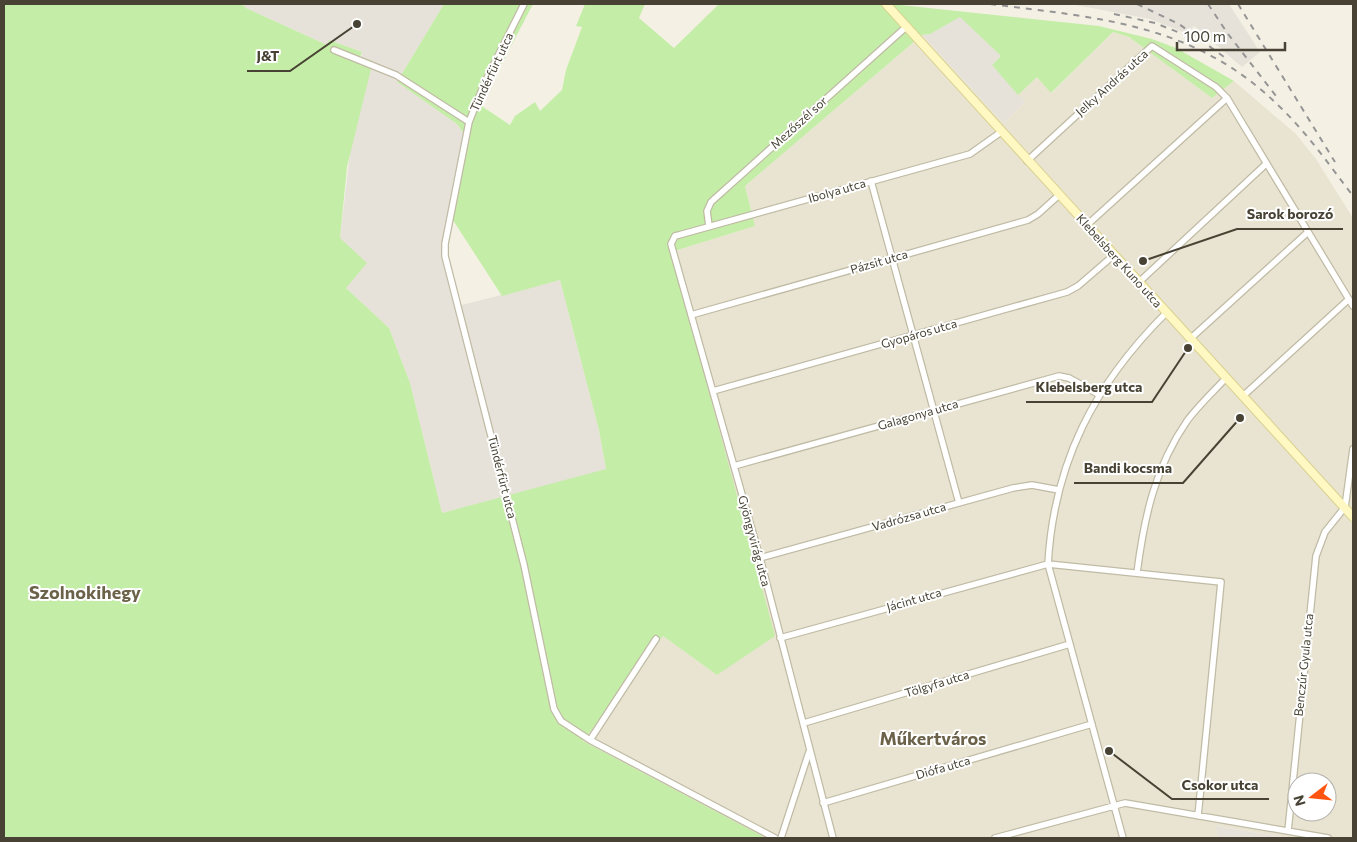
<svg xmlns="http://www.w3.org/2000/svg" width="1357" height="842" viewBox="0 0 1357 842" font-family="Commissioner,sans-serif">
  <style>
    .residential { fill: #e9e4d1; fill-rule: evenodd }
    .industrial { fill: #e6e2d9 }
    .green { fill: #c4eda7 }
    .lines { fill: none; stroke-linecap: round; stroke-linejoin: round }
    .street-casing { stroke: #c0bba5; stroke-width: 8 }
    .secondary-casing { stroke: #d9d08e; stroke-width: 10 }
    .street { stroke: #fff; stroke-width: 5.5 }
    .secondary { stroke: #fff8c2; stroke-width: 8 }
    .rail { stroke: #959595; stroke-width: 2; stroke-dasharray: 6 6; stroke-linecap: butt }
    .labels { text-anchor: middle; stroke-width: 4; stroke-linejoin: round; paint-order: stroke }
    .street-label { font-size: 12px; fill: #474233; stroke: #fff }
    .district-label { font-size: 18px; font-weight: bold; fill: #6b6249; stroke: #fff }
    .leader { fill: none; stroke: #474233; stroke-width: 2 }
    .callout-dot { fill: #474233; stroke: #fff; stroke-width: 2 }
    .callout-label { font-size: 14px; text-anchor: middle; font-weight: bold; fill: #474233; stroke: #fff; stroke-width: 4; stroke-linejoin: round; paint-order: stroke }
  </style>
  <rect width="100%" height="100%" fill="#f4f1e4"/>
  <path class="residential" d="M1113,32L1129,37L1212,98L1234,81L1296,134L1316,159L1353,218V838H1288L1217,826L1218,838H766L583,741L663,636L717,675L671,252L755,226L745,186L922,35L1004,123L1025,102L1018,95L1037,77L1052,93ZM1297,782H1327V812H1297Z"/>
  <path class="industrial" d="M242,4H444L397,82L457,124L464,134L441,256L454,307L560,280L599,430L606,470L442,513L410,383L389,328L346,288L340,238L362,52L329,40L327,45L246,8Z
    M1070,4H1229L1260,52L1242,67L1194,26L1188,34L1150,19Z
    M960,16L1001,56L992,65L1025,102L1004,123L922,35L930,34Z
    M1216,826L1288,838H1218Z"/>
  <path class="green" d="M4,4H242L246,8L327,45L329,40L362,52L360,57L373,61L347,167L340,238L367,263L346,288L389,328L410,383L442,513L606,469L599,430L560,280L502,296L449,214L464,134L457,124L397,82L444,4H533L480,105L510,125L515,116L535,102L540,111L562,90L566,70L582,27L576,26L585,4H645L639,18L674,48L719,4H891L1099,26L1152,39L1176,48L1234,81L1212,98L1129,37L1113,32L1051,93L1037,77L1018,95L992,65L1001,56L960,17L930,34L922,35L745,186L755,226L671,252L775,636L717,675L663,636L583,741L766,838H4Z"/>
  <g class="lines">
    <defs>
      <path id="street" d="M524,4L485,82L469,122L445,244V256L524,565L554,709L561,721L590,740L775,838
        M334,50L396,75L469,122
        M1027,161L1152,46L1216,87L1227,98L1353,306
        M871,181L959,503
        M1087,225L1227,98
        M709,226L707,211L711,202L906,27
        M1138,283L1266,164
        M691,315L1028,220L1038,214L1059,195
        M1190,339L1308,232
        M713,391L1067,292L1078,286L1114,255
        M1243,396L1349,299
        M734,466L1059,376L1069,378L1098,394
        M760,558L1013,488L1032,485L1059,490
        M1137,573C1144,518 1155,467 1187,421C1198,406 1213,392 1226,378
        M780,638L1048,564L1221,582L1198,816
        M804,723L1070,644
        M590,740L656,639
        M823,803L1092,724
        M1288,831L1316,556L1325,532L1345,507L1353,449
        M781,838L809,752
        M833,838L760,558L671,244L675,236L679,235L970,154L1001,132
        M995,838L1125,803L1328,838
        M1123,838L1048,564C1054,462 1094,385 1166,313"/>
      <path id="secondary" d="M886,4L1353,517"/>
    </defs>
    <use href="#street" class="street-casing"/>
    <use href="#secondary" class="secondary-casing"/>
    <use href="#street" class="street"/>
    <use href="#secondary" class="secondary"/>
    <path class="rail" d="M990,4C1101,18 1197,24 1281,108C1308,134 1330,166 1353,196
      M1137,4L1179,24L1224,57
      M1208,4L1228,34L1276,96
      M1238,4L1335,162
      M1114,14L1155,23L1190,37"/>
  </g>
  <g class="labels">
    <g class="street-label">
      <text transform="translate(492 72) rotate(-65)" y="4">Tündérfürt utca</text>
      <text transform="translate(1112 83) rotate(-42)" y="4">Jelky András utca</text>
      <text transform="translate(799 123) rotate(-42)" y="4">Mezőszél sor</text>
      <text transform="translate(837 191) rotate(-16)" y="4">Ibolya utca</text>
      <text transform="translate(1119 261) rotate(48)" y="4">Klebelsberg Kuno utca</text>
      <text transform="translate(879 262) rotate(-16)" y="4">Pázsit utca</text>
      <text transform="translate(919 334) rotate(-16)" y="4">Gyopáros utca</text>
      <text transform="translate(918 415) rotate(-16)" y="4">Galagonya utca</text>
      <text transform="translate(502 477) rotate(76)" y="4">Tündérfürt utca</text>
      <text transform="translate(909 517) rotate(-16)" y="4">Vadrózsa utca</text>
      <text transform="translate(754 541) rotate(75)" y="4">Gyöngyvirág utca</text>
      <text transform="translate(914 600) rotate(-16)" y="4">Jácint utca</text>
      <text transform="translate(1304 665) rotate(-84)" y="4">Benczúr Gyula utca</text>
      <text transform="translate(937 684) rotate(-17)" y="4">Tölgyfa utca</text>
      <text transform="translate(943 768) rotate(-16)" y="4">Diófa utca</text>
    </g>
    <g class="district-label">
      <text x="85" y="599">Szolnokihegy</text>
      <text x="933" y="745">Műkertváros</text>
    </g>
  </g>
  <path class="leader" d="M357 24L290 71H247M1143 261L1237 229H1343M1188 348L1152 402H1026M1240 418L1183 483H1074M1109 751L1172 799H1269"/>
  <g class="callout-dot">
    <circle cx="357" cy="24" r="5"/>
    <circle cx="1143" cy="261" r="5"/>
    <circle cx="1188" cy="348" r="5"/>
    <circle cx="1240" cy="418" r="5"/>
    <circle cx="1109" cy="751" r="5"/>
  </g>
  <g class="callout-label">
    <text x="268" y="61">J&amp;T</text>
    <text x="1290" y="219">Sarok borozó</text>
    <text x="1089" y="392">Klebelsberg utca</text>
    <text x="1128" y="473">Bandi kocsma</text>
    <text x="1220" y="790">Csokor utca</text>
  </g>
  <rect width="1357" height="842" fill="none" stroke="#474233" stroke-width="10"/>
  <g transform="translate(1312 797) rotate(254)"><circle r="24" fill="#ffffff" stroke="#b5b3ad"/>
  <path d="M0-4L9 19L0 12L-9 19Z" fill="#ff540f"/>
  <text y="-8" font-size="14" font-weight="bold" text-anchor="middle" fill="#474233">N</text>
  </g>
  <path d="M1177 42v8h108v-8" fill="none" stroke="#474233" stroke-width="2.5"/>
  <text x="1184" y="42" font-size="15" fill="#474233" stroke="#ffffff" stroke-width="4" paint-order="stroke">100 m</text>
</svg>
